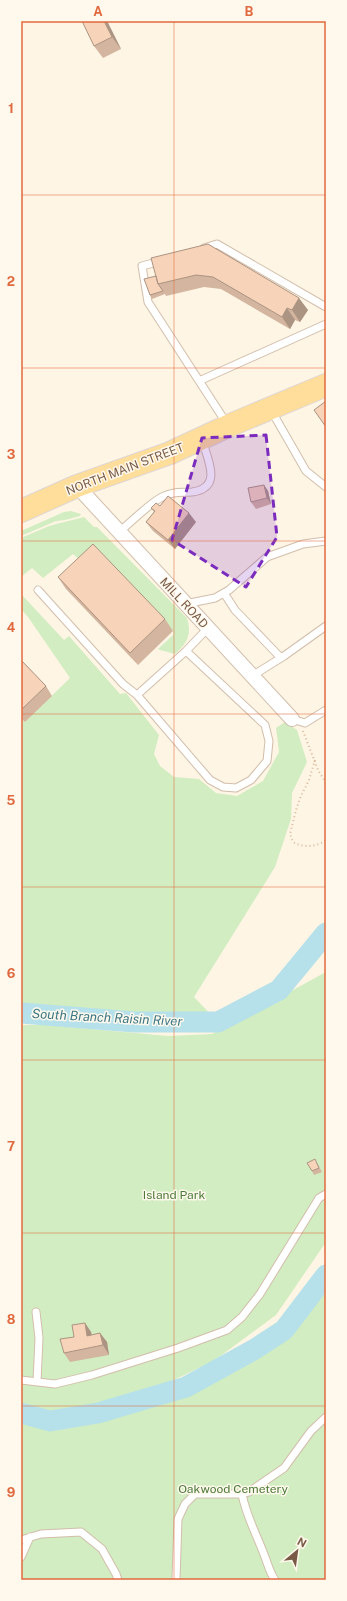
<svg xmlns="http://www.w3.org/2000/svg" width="347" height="1601" viewBox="0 0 347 1601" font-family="'Public Sans',sans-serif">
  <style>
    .green { fill: #d1edc1 }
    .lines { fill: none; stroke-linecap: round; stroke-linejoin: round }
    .river { stroke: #b6e1ea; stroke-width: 21 }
    .service-casing { stroke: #d3beab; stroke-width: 9 }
    .minor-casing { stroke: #d3beab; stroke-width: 16 }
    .primary-casing { stroke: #dfd7d3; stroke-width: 24 }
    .path { stroke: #dcb79b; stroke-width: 2; stroke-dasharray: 1 3; stroke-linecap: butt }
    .service { stroke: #fff; stroke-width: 7 }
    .minor { stroke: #fff; stroke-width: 14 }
    .primary { stroke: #ffdd9a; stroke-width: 22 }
    .wall { fill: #d4b59f }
    .shaded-wall { fill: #ac9482 }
    .building { fill: #f6d3b9; stroke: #ac9482 }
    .marked { fill: #7b2cbf; fill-opacity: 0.2; stroke: #7b2cbf; stroke-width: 3; stroke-dasharray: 8 5; stroke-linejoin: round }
    .grid { fill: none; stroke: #e1693f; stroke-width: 1; stroke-opacity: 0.55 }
    .labels { text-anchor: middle; stroke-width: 3; stroke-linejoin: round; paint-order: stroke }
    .street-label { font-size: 12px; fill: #795a47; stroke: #fff8ec }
    .park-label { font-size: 12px; fill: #4c7a3b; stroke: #fff8ec }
    .water-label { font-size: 13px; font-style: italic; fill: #3b7887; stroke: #fff8ec }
    .neatline { fill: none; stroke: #e1693f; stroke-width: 1.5 }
    .grid-label { font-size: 13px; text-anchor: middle; font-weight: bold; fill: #e1693f }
  </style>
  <rect width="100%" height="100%" fill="#fef5e4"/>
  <path class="green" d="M71,511L81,514L80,516L65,520L56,521L21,536V531L64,512Z
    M84,517L94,527H97L187,618C192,635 187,643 175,654L160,650L158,649L173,635V631L89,568L73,554L43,578L32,568L21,577V538L49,526Z
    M21,594L64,640L69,636L120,694L126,693L159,735L154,754L160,766L174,777L199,779L216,793L237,796L263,781L279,752L276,728L285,722L297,730L307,762L292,793L291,819L275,867L194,997L218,1022H134L21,1013V718L25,722L70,678L28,617L21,609Z
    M326,972V1242L276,1315L215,1360L147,1393L92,1411L50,1418L21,1411V1025H46L168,1036L212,1034Z
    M326,1273V1580H21V1413L50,1421L98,1413L186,1387L255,1349L284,1330Z"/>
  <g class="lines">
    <path class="river" d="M21,1013L134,1022H218L279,990L326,933
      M21,1413L50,1421L98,1413L186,1387L255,1349L284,1330L326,1275"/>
    <defs>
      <path id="service" d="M204,248L217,244L326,307
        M161,261L142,266L148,302L227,424
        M199,381L326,324
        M271,410L306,471L326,487
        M119,532C130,523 150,503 162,497C174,491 180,493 192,492C223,488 208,460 202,440
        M38,590L123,684L137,695L210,780L223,787L236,788L251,780L267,761L269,741L265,725L186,651L137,695
        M224,593L235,610L281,658
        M185,604L215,598L229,590L267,557L303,544L326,541
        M186,651L208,628
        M252,676L284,656L326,626
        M292,719L305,723L326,710
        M36,1312L39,1338L37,1382
        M21,1380L55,1384L92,1375L178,1348L227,1330L242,1317L260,1294L319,1198L326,1194
        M21,1540L41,1534L81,1532L102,1549L116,1574L118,1580
        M21,1557L30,1537
        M176,1580L178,1519L185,1504L195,1494H242
        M275,1580C270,1573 268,1565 265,1557C257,1535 246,1516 242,1494L249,1492L284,1468L311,1431L326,1417"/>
      <path id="minor" d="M77,486L292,719"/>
      <path id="primary" d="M21,511L77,486L170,453L228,426L326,385"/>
    </defs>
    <use href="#service" class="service-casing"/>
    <use href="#minor" class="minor-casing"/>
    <use href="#primary" class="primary-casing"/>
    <path class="path" d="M303,731L318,770L326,783
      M315,760L309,780L301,796L296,810L290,834L293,842C303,848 317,847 326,840"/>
    <use href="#service" class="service"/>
    <use href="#minor" class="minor"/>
    <use href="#primary" class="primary"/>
  </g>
  <path class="wall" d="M107,21L121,49L103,58L94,46Z
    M208,244L308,310L300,322L295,320L290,329L221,289L204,287L166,296L165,294L152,299L150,295L156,276Z
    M264,485L268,491L271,504L256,509L251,502Z
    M160,506L196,522L175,549L153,531L146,522L154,512L151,508Z
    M58,577L165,619L173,631L138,665L66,589Z
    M21,660L46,686L52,696L25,722L21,718Z
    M317,1163L322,1172L314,1175L312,1171Z
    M85,1323L91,1332L92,1335L100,1333L107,1342L109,1355L70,1362L64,1353L74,1337Z"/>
  <path class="shaded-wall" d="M104,21H107L121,49L112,37Z
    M299,298L308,310L300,322L292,310Z
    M287,308L295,320L290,329L282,317Z
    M264,485L268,491L271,504L267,498Z
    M189,513L196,522L175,549L168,540Z
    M85,1323L91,1332L93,1345L87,1336Z
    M100,1333L107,1342L109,1355L103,1345Z"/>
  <path class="building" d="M82,21H104L112,37L94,46Z
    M208,244L299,298L292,310L287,308L282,317L213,277L196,275L158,284L151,258Z
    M156,276L158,284L163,291L150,295L144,279Z
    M326,401V427L314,410Z
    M264,485L267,498L251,502L248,488Z
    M168,496L189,513L168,540L146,522L155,511L151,508L156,503L160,506Z
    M93,544L165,619L130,653L58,577Z
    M21,660L46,686L21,710Z
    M315,1159L319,1168L312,1171L307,1163Z
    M85,1323L87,1336L100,1333L103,1345L64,1353L60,1339L74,1337L72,1325Z"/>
  <path class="marked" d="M266,435L277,537L246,587L172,540L202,438Z"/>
  <path class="grid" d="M174,21V1580M21,195H326M21,368H326M21,541H326M21,714H326M21,887H326M21,1060H326M21,1233H326M21,1406H326"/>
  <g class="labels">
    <g class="street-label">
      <text transform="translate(125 469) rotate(-21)" y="4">NORTH MAIN STREET</text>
      <text transform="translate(184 603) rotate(47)" y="4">MILL ROAD</text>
    </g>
    <g class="park-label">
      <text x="174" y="1199">Island Park</text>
      <text x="233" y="1493">Oakwood Cemetery</text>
    </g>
    <g class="water-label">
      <text transform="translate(107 1017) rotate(3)" y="5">South Branch Raisin River</text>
    </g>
  </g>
  <rect width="347" height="1601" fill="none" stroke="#fff8ec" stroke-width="44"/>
  <g transform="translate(297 1551) rotate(29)" stroke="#fff8ec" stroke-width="3" paint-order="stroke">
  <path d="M0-3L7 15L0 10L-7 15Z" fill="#795a47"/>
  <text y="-6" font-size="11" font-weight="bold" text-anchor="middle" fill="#795a47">N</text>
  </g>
  <rect x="22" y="22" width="303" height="1557" class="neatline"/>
  <g class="grid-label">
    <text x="98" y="16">A</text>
    <text x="249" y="16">B</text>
    <text x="11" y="113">1</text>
    <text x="11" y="286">2</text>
    <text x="11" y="459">3</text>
    <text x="11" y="632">4</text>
    <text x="11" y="805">5</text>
    <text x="11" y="978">6</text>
    <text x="11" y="1151">7</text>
    <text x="11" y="1324">8</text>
    <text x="11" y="1497">9</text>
  </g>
</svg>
